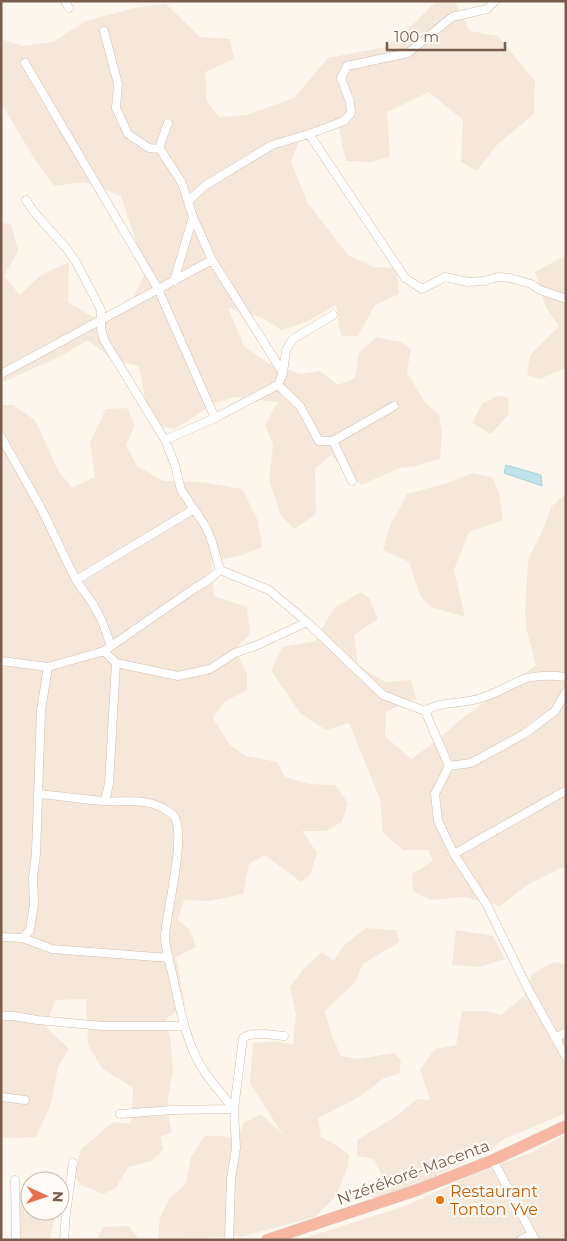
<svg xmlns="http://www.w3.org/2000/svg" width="567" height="1241" viewBox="0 0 567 1241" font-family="Montserrat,sans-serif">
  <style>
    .residential { fill: #f5e8da }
    .water { fill: #bfe3e8; stroke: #a5d3da }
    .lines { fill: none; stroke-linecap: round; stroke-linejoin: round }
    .minor-casing { stroke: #d1beb0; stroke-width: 9 }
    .highway-casing { stroke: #dad1cd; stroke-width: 12 }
    .minor { stroke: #fff; stroke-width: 8 }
    .highway { stroke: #f7b7a3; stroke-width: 11 }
    .food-dot { fill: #e8710a; stroke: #fffaf3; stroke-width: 2 }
    .labels { text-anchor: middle; stroke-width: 4.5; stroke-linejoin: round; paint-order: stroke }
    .street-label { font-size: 16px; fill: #7a5c4d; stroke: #fffaf3 }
    .food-label { font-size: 16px; fill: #c56008; stroke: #fffaf3; text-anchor: start }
  </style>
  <rect width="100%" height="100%" fill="#fdf6ec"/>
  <path class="residential" d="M436,1L455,2L470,31L498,36L535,81L534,114L497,145L477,171L461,162L463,120L429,92L387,112L390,157L371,162L346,161L338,124L303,132L291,161L307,202L348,255L374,267L396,268L399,294L375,305L358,336H341L336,305L306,322L282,330L262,318L228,308L244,346L268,363L301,374L320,371L338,385L355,378L359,353L376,337L401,342L411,349L407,372L424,401L439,415L442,433L440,459L415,466L400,468L361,485L331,455L315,469L316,514L294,529L281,515L269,481L273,445L265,425L278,402L235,397L215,403L175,429L150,424L139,366L113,360L88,340L63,355L3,382L1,381V223L11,224L18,251L4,276L20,295L41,275L69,262L68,302L93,317L129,306L146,272L121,196L85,182L54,186L34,158L1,103V39L23,46L53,42L86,21L134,8L166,4L200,37L230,39L234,59L205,72L207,101L219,117L246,115L294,98L328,58L385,47L417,21Z
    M566,255V368L540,379L527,375L530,355L559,326L546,308L535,272Z
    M497,396L508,397L509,414L491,434L472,423L482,404Z
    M1,405H13L35,420L58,470L72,488L95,477L90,442L106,409L127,408L135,425L126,445L137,466L163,481L202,482L242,489L258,521L262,547L239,556L211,562L214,596L247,607L250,634L235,649L247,674V690L224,702L213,718L229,744L246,756L277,762L285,777L309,784L335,785L348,803L342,822L326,831H302L317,853L310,875L301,882L265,855L249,864L243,894L210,901L184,900L178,920L190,930L196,947L176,957L185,1005L166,1019L171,1043L173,1071L168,1097L169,1119L172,1132L160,1137L163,1149L152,1161L128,1167L116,1188L103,1194L81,1185L74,1176L81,1149L113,1122L131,1124L133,1088L102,1068L88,1045L86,999L56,1000L45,1026L69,1049L58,1067L51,1104L36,1137L5,1138L1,1137Z
    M472,473L492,477L499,492L503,520L469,532L454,570L465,617L431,607L421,597L409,562L383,550L390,526L407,494L451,482Z
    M564,495H566V867L561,868L527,885L500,906L464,897L431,900L413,891L412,874L433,861L428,850H403L383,833L380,799L349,723L326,730L301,714L271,671L282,647L315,641L334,608L361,592L369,598L378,619L354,635L358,665L385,682L411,680L416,698L386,712L385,736L411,759L434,743L460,720L536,665L527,632L525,612L528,560L544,527L551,507Z
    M366,928L396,930L399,942L363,964L355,982L325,1011L331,1034L341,1056L358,1059L394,1053L401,1061L399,1074L384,1078L359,1097L318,1118L321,1137L338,1146L349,1155L348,1166L336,1196L315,1217L244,1236L158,1240L160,1217L170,1198L186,1183L191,1157L204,1136H219L238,1139L243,1123L261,1114L283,1135L250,1083L253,1043L275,1041L293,1045L296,1014L290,987L304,968L322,952L334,961L344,945Z
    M456,930L493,936L505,959L480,967L452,965Z
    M553,962L566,964V1113L502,1140L485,1155L476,1157L430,1179L373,1199L368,1192L382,1176L374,1159L357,1156V1140L395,1117L417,1099L430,1100L420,1070L435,1049L456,1045L462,1011H484L501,1015L524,996L532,974Z
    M566,1134V1240H298L408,1205L469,1176L532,1152Z
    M30,1191V1211H56L51,1234V1240H17L13,1194Z
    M129,1226L137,1237L138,1240H97L103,1227Z"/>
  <path class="water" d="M506,465L541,475L542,486L504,473Z"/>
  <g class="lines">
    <defs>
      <path id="minor" d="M65,1L69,8
        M104,31L118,84L116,108L128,134L149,148L160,149
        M25,63L158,289L215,418
        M168,123L161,142L160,149L182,183L193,217L212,260L283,373
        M309,134L405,278L422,289L445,277L468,282L484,281L498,277L510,278L531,284L540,290L566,299
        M26,200L34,212L67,249L76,262L101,310V328L104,340L165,440L175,465L181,490L206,527L212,542L220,570
        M188,201L206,185L272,145L309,134L344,121L351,113L350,102L341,78L347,66L408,53L452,17L487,9L495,1
        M174,281L193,217
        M1,374L212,260
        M278,385L300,406L319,441H333L352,481
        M1,437L41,508L76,580L93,604L102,621L111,646
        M165,440L215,418L278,385L283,373L286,350L293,339L333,315
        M333,441L394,406
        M76,580L194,509
        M104,651L116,663L178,676L210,669L235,653L260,644L307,622
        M1,661L48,667
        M425,711C441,701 463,704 481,698C496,694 509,685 524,679C537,675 552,675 566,677
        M449,766L471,763L524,734L555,711L566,692
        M38,794C60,796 81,799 103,801C129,803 149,796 172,814C189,827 166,913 165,936C165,949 170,964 173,977C179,1004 184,1032 196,1057C205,1076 221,1093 234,1109
        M105,801L109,784L116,663
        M454,854L563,792
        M1,937L23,938L30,930L34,904L33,878L36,854L41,710L48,667L104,651L195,588L210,579L220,570L269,590L307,622L383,695L425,711L449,766L435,794L438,821L454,854L487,905L527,987L566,1057
        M23,938L52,949L169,958
        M1,1016H14L37,1020L103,1026H184
        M556,1038L566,1032
        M1,1097L25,1100
        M234,1109L243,1038C252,1031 272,1035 284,1036
        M120,1114L172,1110L234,1109L236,1148L231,1179L229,1240
        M493,1160L535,1240
        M15,1180L16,1240
        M64,1240L66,1213L73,1163
        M521,1240L532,1234"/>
      <path id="highway" d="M267,1240L417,1190L493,1160L566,1126"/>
    </defs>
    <use href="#minor" class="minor-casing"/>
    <use href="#highway" class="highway-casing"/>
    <use href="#minor" class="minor"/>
    <use href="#highway" class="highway"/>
  </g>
  <circle class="food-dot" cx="440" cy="1200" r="5"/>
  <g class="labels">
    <g class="street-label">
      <text transform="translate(413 1172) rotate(-20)" y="6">N'zérékoré-Macenta</text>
    </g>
    <g class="food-label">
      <text x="450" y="1197">Restaurant<tspan x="450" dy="18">Tonton Yve</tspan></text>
    </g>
  </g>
  <rect width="567" height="1241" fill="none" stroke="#7a5c4d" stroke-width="5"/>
  <g transform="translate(45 1196) rotate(93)"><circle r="24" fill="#fffaf3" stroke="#cabbb1"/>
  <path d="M0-4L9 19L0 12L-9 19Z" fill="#e76f51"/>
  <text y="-8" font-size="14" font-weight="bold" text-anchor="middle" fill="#7a5c4d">N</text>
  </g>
  <path d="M387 42v8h118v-8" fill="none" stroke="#7a5c4d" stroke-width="2.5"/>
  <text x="394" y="42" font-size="15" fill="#7a5c4d" stroke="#fffaf3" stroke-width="4" paint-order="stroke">100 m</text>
</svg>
